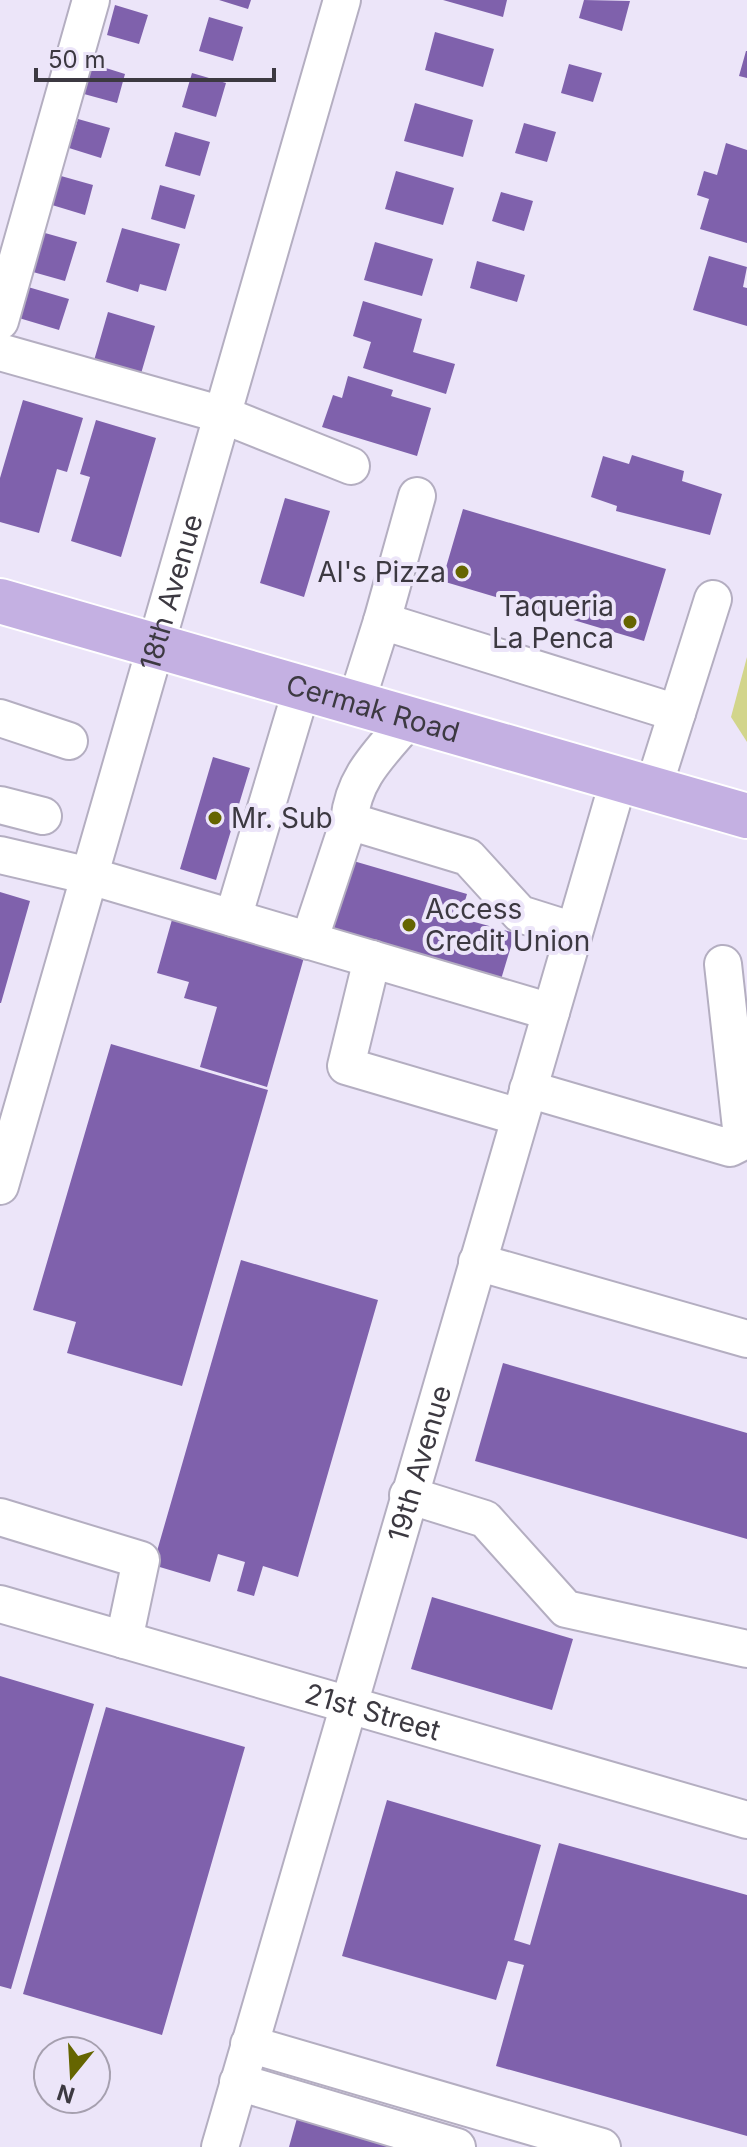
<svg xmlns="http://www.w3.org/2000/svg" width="747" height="2147" viewBox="0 0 747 2147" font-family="Inter,sans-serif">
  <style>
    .green { fill: #d2d58b }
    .building { fill: #7f61ac }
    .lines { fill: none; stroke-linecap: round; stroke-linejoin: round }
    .minor-casing { stroke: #b4aec1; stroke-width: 40 }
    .major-casing { stroke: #fff; stroke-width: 48 }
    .minor { stroke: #fff; stroke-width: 36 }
    .major { stroke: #c4b0e2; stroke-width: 44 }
    .poi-dot { fill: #656500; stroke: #ece5f9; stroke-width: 3 }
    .labels { text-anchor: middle; stroke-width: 8; stroke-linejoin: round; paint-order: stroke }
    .poi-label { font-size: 28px; fill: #3c3941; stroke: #ece5f9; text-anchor: end }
    .street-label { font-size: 28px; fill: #3c3941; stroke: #ece5f9 }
  </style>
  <rect width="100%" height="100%" fill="#ece5f9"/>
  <path class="green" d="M747,657V742L731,717Z"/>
  <path class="building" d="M219,0H251L248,9Z
    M443,0H507L503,17Z
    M584,0L630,1L622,31L579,18Z
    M115,5L148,15L139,44L107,35Z
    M209,17L243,27L233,61L199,51Z
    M435,32L494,49L483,87L425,70Z
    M746,51H747V78L739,76Z
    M93,64L125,74L117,103L84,94Z
    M569,64L602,73L593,102L561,93Z
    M192,73L226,83L216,117L182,107Z
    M415,103L473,120L463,157L404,141Z
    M78,119L110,128L101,158L69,148Z
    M524,123L556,132L547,162L515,153Z
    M175,132L210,142L200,176L165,166Z
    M726,143L747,150V243L700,229L709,199L697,195L704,171L717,175Z
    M396,171L454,188L443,225L385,209Z
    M61,176L93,185L85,215L52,205Z
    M160,185L195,195L185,229L151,219Z
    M501,192L533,201L524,231L492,221Z
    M122,228L180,244L166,291L140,284L138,292L106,282Z
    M45,233L77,242L65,281L33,272Z
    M375,242L433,259L422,296L364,280Z
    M709,256L747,267L743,287L747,288V326L693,310Z
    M477,261L525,275L517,302L470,288Z
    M28,287L69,299L59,330L19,318Z
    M363,301L422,319L413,352L455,364L446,394L363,368L371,342L353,336Z
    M108,312L155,326L140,377L93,364Z
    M348,376L393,390L391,396L431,408L417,456L322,427L333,395L342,398Z
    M23,400L83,418L67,472L57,469L39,533L0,522V478Z
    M96,420L156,438L121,557L71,541L90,477L80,474Z
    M632,455L684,471L682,481L722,494L710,535L616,511L617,506L591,497L603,456L629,464Z
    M285,498L330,511L304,597L260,583Z
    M463,509L666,569L644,641L442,581Z
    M213,757L250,768L216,880L180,869Z
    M350,860L467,894L460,918L515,933L499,986L328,936Z
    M0,892L30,901L1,1003H0Z
    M173,916L305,954L267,1087L200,1067L217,1007L184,998L189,982L157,973Z
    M111,1044L268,1090L182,1386L67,1353L76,1322L33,1310Z
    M241,1260L378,1300L298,1577L263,1566L254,1596L237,1591L245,1562L218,1554L210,1582L153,1565Z
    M503,1363L747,1433V1539L475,1461Z
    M432,1597L573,1639L552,1710L411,1669Z
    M0,1676L94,1704L11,1989L0,1986Z
    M106,1707L245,1747L162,2035L23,1994Z
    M387,1800L541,1845L514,1940L530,1945L559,1843L747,1895V2136L496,2066L524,1965L508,1961L496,2000L342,1956Z
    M299,2111L419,2147H289Z"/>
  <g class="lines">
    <defs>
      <g id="minor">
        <path d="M0,321L91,0"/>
        <path d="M0,352L223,415L351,466"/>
        <path d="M382,621L417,496"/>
        <path d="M356,703L382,621L677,713"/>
        <path d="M0,718L69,741"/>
        <path d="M653,789L713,599"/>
        <path d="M0,805L43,816"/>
        <path d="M349,821C354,775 381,753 409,719"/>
        <path d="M0,855L90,876L551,1012"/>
        <path d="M233,918L302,688"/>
        <path d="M309,941L349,821L468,857L520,914L574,931"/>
        <path d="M372,959L346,1066L519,1117"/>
        <path d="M528,1089L730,1148L738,1144L741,1128L723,964"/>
        <path id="s1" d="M0,1186L342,0"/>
        <path d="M477,1262L747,1339"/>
        <path d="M408,1495L485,1519L566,1609L747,1649"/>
        <path d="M0,1517L141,1560L124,1640"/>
        <path id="s2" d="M0,1604L747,1820"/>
        <path d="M249,2044L602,2147"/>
        <path d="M238,2082L457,2147"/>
        <path id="s3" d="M220,2147L619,779"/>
      </g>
      <g id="major">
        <path id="s4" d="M0,601L747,816"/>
      </g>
    </defs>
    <use href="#minor" class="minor-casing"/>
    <use href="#major" class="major-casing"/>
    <use href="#minor" class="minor"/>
    <use href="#major" class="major"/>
  </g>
  <g class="poi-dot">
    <circle cx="462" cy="572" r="8"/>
    <circle cx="630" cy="622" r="8"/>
    <circle cx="215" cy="818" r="8"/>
    <circle cx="409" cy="925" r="8"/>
  </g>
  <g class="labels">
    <g class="poi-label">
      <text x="446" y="582">Al's Pizza</text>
      <text x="614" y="616">Taqueria<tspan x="614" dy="32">La Penca</tspan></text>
      <text x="231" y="828" text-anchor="start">Mr. Sub</text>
      <text x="425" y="919" text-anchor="start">Access<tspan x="425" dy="32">Credit Union</tspan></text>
    </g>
    <g class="street-label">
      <text dy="10" stroke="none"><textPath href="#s1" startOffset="618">18th Avenue</textPath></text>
      <text dy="10" stroke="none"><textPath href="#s4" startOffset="388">Cermak Road</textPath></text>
      <text dy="10" stroke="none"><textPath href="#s3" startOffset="712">19th Avenue</textPath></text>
      <text dy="10" stroke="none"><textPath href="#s2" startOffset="388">21st Street</textPath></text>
    </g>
  </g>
  <g transform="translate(72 2075) rotate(198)"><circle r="38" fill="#ece5f9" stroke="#a6a0af" stroke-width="2"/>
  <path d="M0-6L14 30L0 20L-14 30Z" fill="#656500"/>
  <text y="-12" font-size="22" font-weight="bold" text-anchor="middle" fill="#3c3941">N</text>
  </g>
  <path d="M36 68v12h238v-12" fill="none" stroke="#3c3941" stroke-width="4"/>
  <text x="48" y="68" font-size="24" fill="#3c3941" stroke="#ece5f9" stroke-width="6" paint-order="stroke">50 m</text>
</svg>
